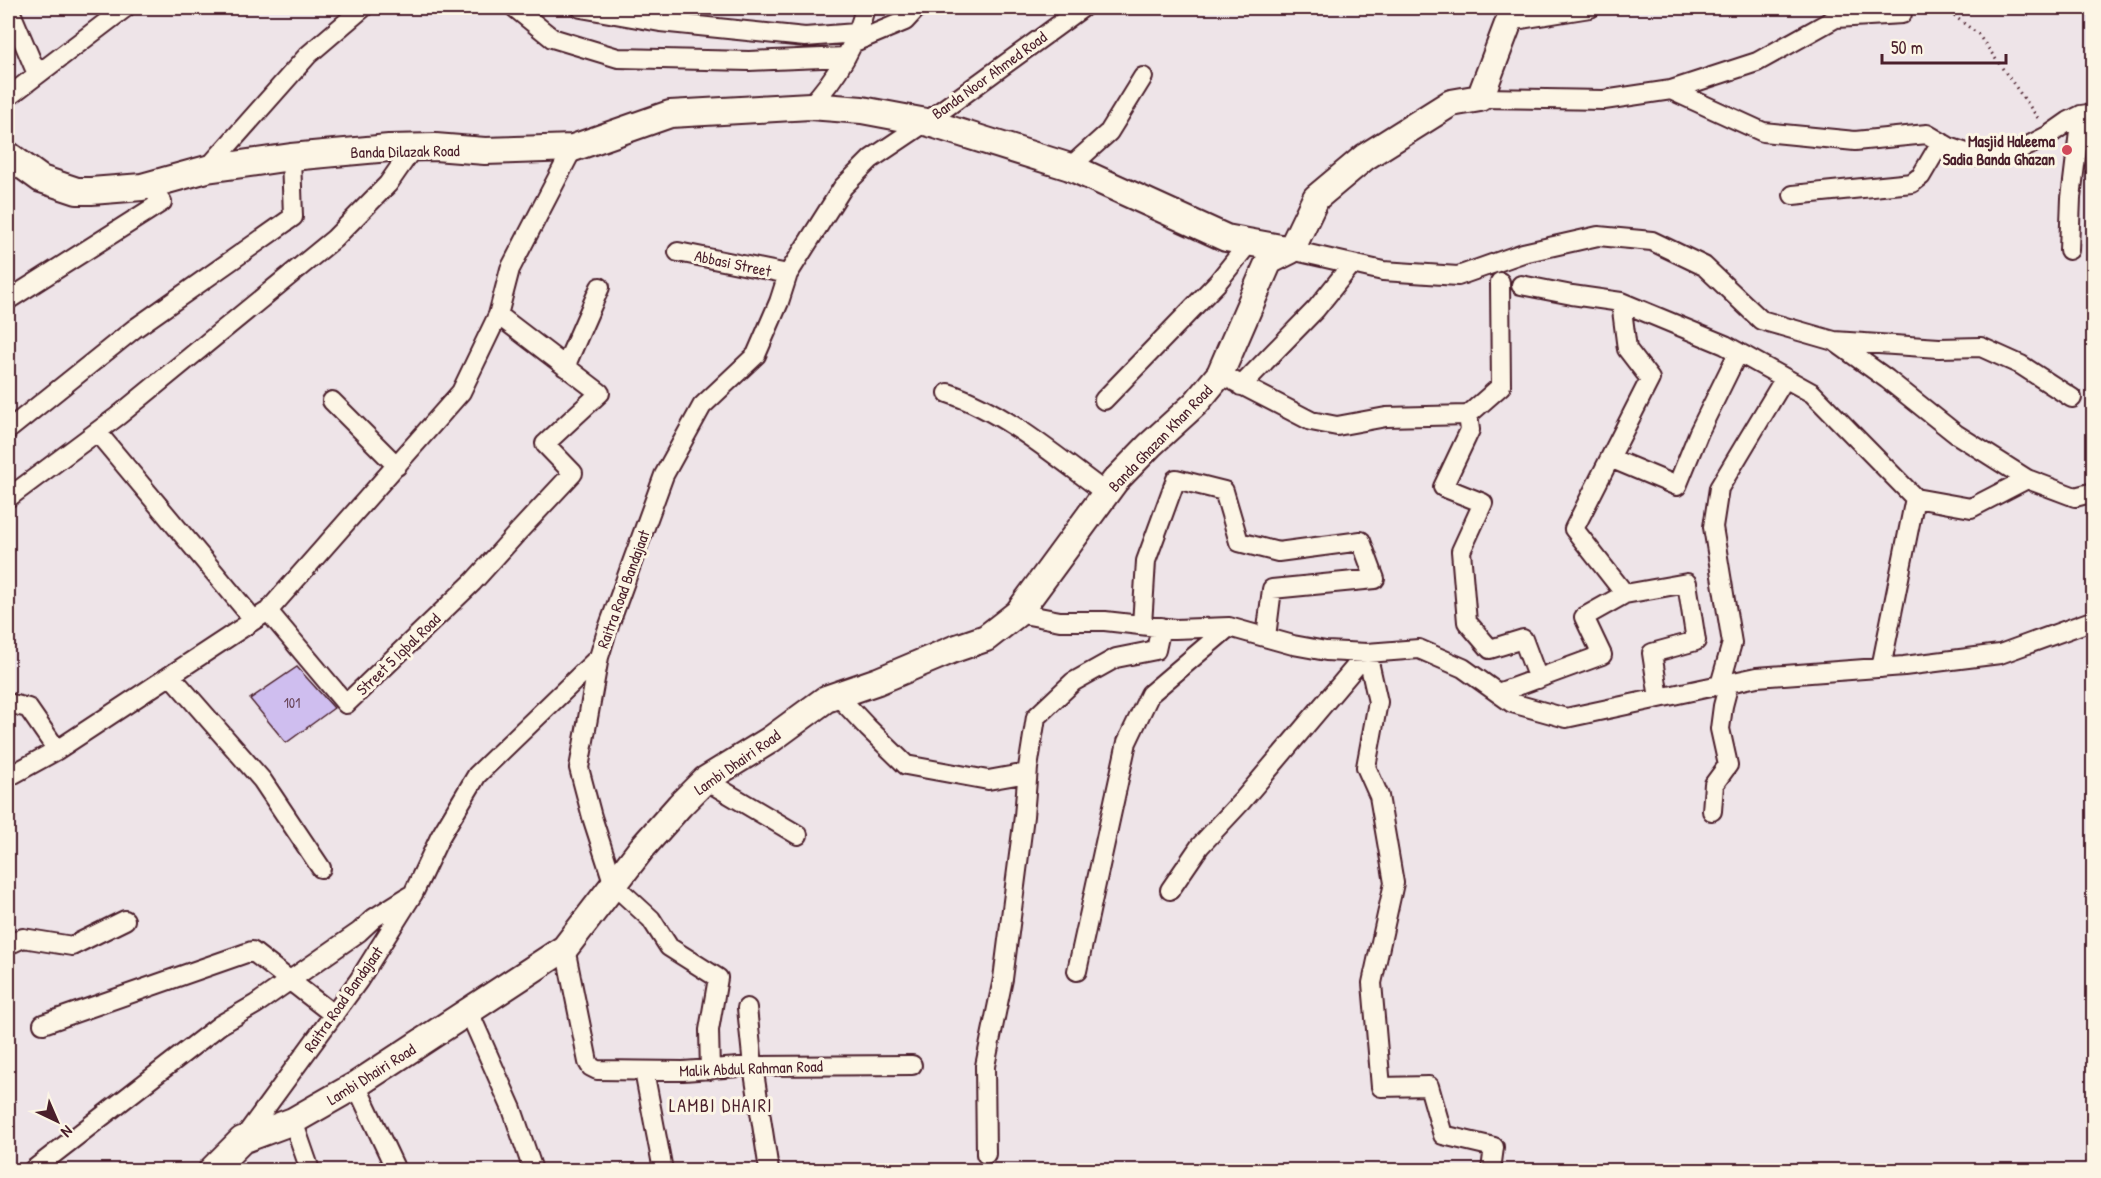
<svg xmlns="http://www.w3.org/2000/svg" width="2101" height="1178" viewBox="0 0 2101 1178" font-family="'Patrick Hand',sans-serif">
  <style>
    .building { fill: #cfbeef; stroke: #4a1f2b; stroke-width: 1.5 }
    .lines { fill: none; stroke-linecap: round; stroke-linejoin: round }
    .street-casing { stroke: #4a1f2b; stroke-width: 22 }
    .secondary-casing { stroke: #4a1f2b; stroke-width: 30 }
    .path { stroke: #4a1f2b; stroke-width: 3; stroke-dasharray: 1.5 4.5; stroke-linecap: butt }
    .street { stroke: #fcf5e5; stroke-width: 18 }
    .secondary { stroke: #fcf5e5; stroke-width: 26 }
    .poi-dot { fill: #d1495b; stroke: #fcf5e5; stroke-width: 2 }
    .labels { text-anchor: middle; stroke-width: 6; stroke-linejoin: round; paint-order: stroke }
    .number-label { font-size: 14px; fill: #6b475c }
    .street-label { font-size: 16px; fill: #4a1f2b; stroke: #fcf5e5 }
    .poi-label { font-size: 16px; font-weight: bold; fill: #4a1f2b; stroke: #fcf5e5; text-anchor: end }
    .neighbourhood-label { font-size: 18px; letter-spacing: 1.5px; fill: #4a1f2b; stroke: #fcf5e5 }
  </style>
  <rect width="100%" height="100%" fill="#eee4e8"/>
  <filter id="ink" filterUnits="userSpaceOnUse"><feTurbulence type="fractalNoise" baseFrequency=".0167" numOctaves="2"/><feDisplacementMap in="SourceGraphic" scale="12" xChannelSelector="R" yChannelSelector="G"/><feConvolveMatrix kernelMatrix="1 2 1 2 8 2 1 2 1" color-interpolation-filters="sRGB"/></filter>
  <g filter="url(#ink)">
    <path class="building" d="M297,667L334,708L286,743L250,699Z"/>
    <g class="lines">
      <defs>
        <path id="street" d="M9,8L37,74
          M515,8L552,38L618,58L749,61L846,57
          M581,8L660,22L805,37L856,33
          M1509,21L1590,8
          M852,43L905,21L917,8
          M1671,90L1757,62L1836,18L1902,14
          M8,97L125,8
          M1480,98L1604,100L1671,90L1763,132L1855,141L1927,134L1949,147L1978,157L2022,149L2049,135L2069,121L2081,115L2094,113
          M810,106C836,78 856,45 865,8
          M1070,167L1109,132L1143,77
          M207,169L308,55L363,8
          M1793,195L1912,183L1921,176L1941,142
          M1291,250L1383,271L1458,276L1523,253L1598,236L1652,241L1704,266L1761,320L1834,341L1887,379L1956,434L2027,479L2075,497L2094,492
          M2069,250L2071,198L2081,115
          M678,252L788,274
          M1521,285L1572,295L1621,302L1725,345L1812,393L1915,498L1971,508L2027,479
          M8,300L162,202L149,185
          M1621,302L1627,349L1650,379L1574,529L1625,594L1687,583L1696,641L1652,653L1659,698
          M1834,341L1939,348L1981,347L2021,365L2072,398
          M565,367L600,287
          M1220,374L1311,421L1337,426L1386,417L1468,415L1501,386L1500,282
          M1241,386L1316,309L1352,264
          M948,393C1005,412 1058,458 1106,493
          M1104,400L1217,283L1249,243
          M332,401L397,466
          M1468,415L1470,430L1443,487L1483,503L1461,551L1467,622L1490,649L1523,639L1538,679
          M8,430L134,329L293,217L291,157
          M97,432L254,620
          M1610,458L1677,486L1699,432L1738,353
          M8,498L118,416L334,239L388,184L413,148
          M268,611L461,392L498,315L510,269L573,148
          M1018,613L1060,621H1105L1175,629L1229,627L1293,645L1326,651L1367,653L1419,649L1463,668L1512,703L1566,718L1757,677L1904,666L2000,654L2094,620
          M1142,625L1146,561L1176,479L1224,491L1239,542L1278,552L1361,541L1375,579L1272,589L1266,637
          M1367,653L1378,702L1366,767L1379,796L1394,883L1372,983L1381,1087L1429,1086L1443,1135L1494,1147L1491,1170
          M599,657L579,768L592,817L614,885L651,919L669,947L718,978L709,1030L710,1070
          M1881,668L1915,498
          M171,676L262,780L321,868
          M1720,685L1732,643L1713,527L1719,488L1785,378
          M1498,693L1602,655L1584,617L1625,594
          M837,695L868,728L906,765L988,780L1027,773
          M8,703L28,708L57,750
          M8,777L57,750L268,611L346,704L473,582L518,532L573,473L545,444L600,393L498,315
          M705,780L798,835
          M1712,811L1714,784L1728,765L1720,729L1723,706L1729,683
          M1170,890L1200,846L1242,801L1367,653
          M8,945L23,938L72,946L125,920
          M565,948L588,1062L591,1067L597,1070L683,1071L753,1066L912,1065
          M1077,971L1127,742L1150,694L1229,627
          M747,1008L753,1066L769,1170
          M469,1012L512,1109L533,1170
          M43,1024L252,951L334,1015
          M644,1071L663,1170
          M356,1085L396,1170
          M293,1121L310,1170
          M242,1140L359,980L413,894L440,837L477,775L599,657L607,631L664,475L702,406L756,355L779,302L788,274L843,187L871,159L926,122L1082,8
          M986,1154L985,1066L1003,979L1024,816L1028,768L1036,717L1073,682L1116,658L1156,650L1161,627
          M33,1170L220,1025L256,1004L359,932L374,918L409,896"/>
        <path id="secondary" d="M8,155L41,179L77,191H91L142,187L207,169L291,157L389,148L435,147L485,151L573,148L670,114L810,106L862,110L926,122L1070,167L1226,238L1291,250
          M212,1170L242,1140L293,1121L356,1085L565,948L642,848L680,805L705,780L770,740L826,699L878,681L954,649L986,638L1018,613L1115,481L1150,445L1196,403L1220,374L1269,261L1291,250L1316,198L1365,157L1451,103L1480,98L1514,8"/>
      </defs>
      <use href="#street" class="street-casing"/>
      <use href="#secondary" class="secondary-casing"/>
      <path class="path" d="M1919,13L1949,12L1978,34L2040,121"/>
      <use href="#street" class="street"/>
      <use href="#secondary" class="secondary"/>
    </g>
  </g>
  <circle class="poi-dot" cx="2067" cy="150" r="6"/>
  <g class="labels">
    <g class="number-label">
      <text x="292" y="708">101</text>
    </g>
    <g class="street-label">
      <text transform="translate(989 75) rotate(-36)" y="6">Banda Noor Ahmed Road</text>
      <text transform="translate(405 151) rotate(-1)" y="6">Banda Dilazak Road</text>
      <text transform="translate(733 263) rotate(12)" y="6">Abbasi Street</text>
      <text transform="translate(1160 438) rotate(-46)" y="6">Banda Ghazan Khan Road</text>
      <text transform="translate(623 589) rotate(-70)" y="6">Raitra Road Bandajaat</text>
      <text transform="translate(398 654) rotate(-44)" y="6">Street 5 Iqbal Road</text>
      <text transform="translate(737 762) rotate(-35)" y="6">Lambi Dhairi Road</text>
      <text transform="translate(343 999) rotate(-55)" y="6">Raitra Road Bandajaat</text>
      <text transform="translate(751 1068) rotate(-2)" y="6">Malik Abdul Rahman Road</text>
      <text transform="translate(371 1074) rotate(-32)" y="6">Lambi Dhairi Road</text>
    </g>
    <g class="poi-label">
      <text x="2055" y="147">Masjid Haleema<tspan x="2055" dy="18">Sadia Banda Ghazan</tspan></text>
    </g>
    <g class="neighbourhood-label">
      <text x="721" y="1112">LAMBI DHAIRI</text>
    </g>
  </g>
  <rect width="2101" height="1178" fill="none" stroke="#fcf5e5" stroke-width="30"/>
  <rect x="15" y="15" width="2071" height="1148" fill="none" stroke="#4a1f2b" stroke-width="2" filter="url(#ink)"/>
  <g transform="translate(57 1121) rotate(136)" stroke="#fcf5e5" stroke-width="4.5" paint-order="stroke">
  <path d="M0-4.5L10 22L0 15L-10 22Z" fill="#4a1f2b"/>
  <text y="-9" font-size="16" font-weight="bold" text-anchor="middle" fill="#4a1f2b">N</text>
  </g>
  <path d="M1882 54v9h124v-9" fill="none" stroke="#4a1f2b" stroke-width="3"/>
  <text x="1891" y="54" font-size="18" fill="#4a1f2b" stroke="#fcf5e5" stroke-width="4.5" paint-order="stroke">50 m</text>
</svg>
